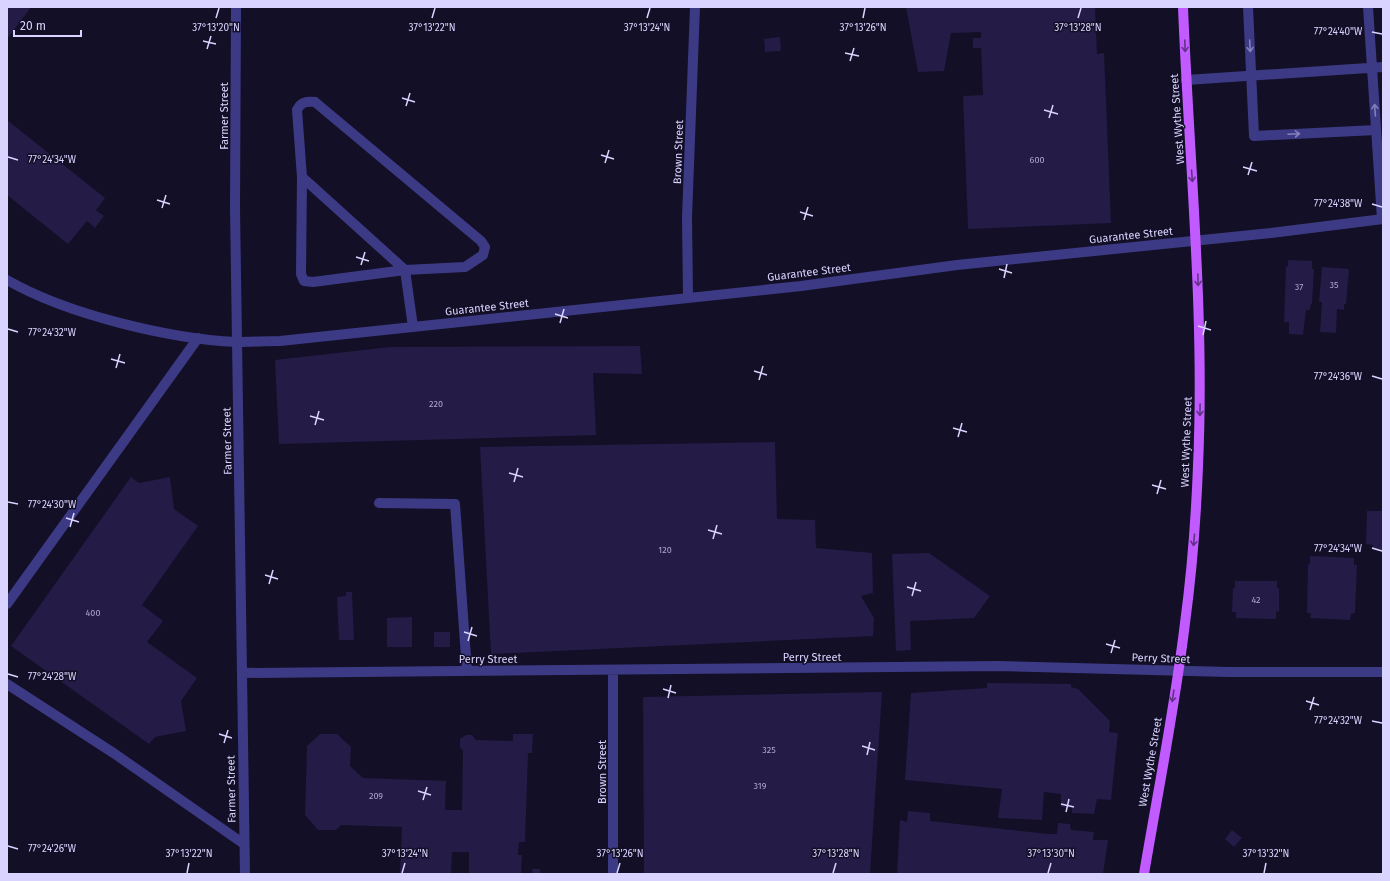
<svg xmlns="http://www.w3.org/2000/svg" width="1390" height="881" viewBox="0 0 1390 881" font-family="'Fira Sans',sans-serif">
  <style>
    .building { fill: #241b47 }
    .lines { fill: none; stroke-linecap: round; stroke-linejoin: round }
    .minor { stroke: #3d3a85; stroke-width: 10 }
    .major { stroke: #c25bff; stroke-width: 10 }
    .oneway { stroke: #623188 }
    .oneway2 { stroke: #837fbc }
    .ticks { fill: none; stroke: #d9d4ff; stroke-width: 1.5 }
    .labels { text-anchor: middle; stroke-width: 3; stroke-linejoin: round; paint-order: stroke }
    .number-label { font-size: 9px; fill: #aca6d1 }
    .street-label { font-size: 11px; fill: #d9d4ff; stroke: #130f26 }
    .ticks-label { font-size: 10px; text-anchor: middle; fill: #d9d4ff; stroke: #130f26; stroke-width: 3; stroke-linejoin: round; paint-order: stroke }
  </style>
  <rect width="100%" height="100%" fill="#130f26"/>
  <path class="building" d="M7,7H31L7,39Z
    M906,7H1095L1097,54L1104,53L1111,223L968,229L963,96L983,95L981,48H973V38H981V32L951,33L944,71L918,72Z
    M780,37L781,51L765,52L764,39Z
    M7,120L105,198L96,210L104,216L95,228L87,221L68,244L7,195Z
    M1288,260L1312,261V269H1314L1312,304H1311L1310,310H1306L1303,335L1289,334V322H1284L1286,266L1288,267Z
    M1322,267L1349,269L1346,304H1344V310L1337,309L1336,333L1320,332L1322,302H1319Z
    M640,346L642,374L593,373L596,435L279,444L275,360L390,347Z
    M775,442L777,519L815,520L816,548L872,553L873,593L861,596L874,618L873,636L491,654L480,447Z
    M131,477L139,483L170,477L174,509L198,526L142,605L163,621L147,642L197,678L181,701L186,731L155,737L149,744L11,646Z
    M1367,511H1383V551L1373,550V545L1366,544Z
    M929,553L990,596L974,618L910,621L911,650L896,651L892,554Z
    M1310,556L1354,558V565H1357L1355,613L1351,614L1350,620L1310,618L1311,613H1307L1308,564H1310Z
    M1235,581H1277V588H1279V612L1276,611V619L1236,618V612H1232L1233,588H1235Z
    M346,592H352L354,640H339L337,597L346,596Z
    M412,617V647H387V618Z
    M434,632H450V647H434Z
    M987,683L1071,684V687L1078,689L1110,721L1109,732L1118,733L1111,800L1097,799L1094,814L1072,813V808L1061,807V794L1044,792L1042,820L998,818L1002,789L905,780L911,693L987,688Z
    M882,692L870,874H644L643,697Z
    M320,734H337L351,747L350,766L363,778L446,781L445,810H462L463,751L460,747V739L466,735H472L476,740L513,741V734H533L532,753H528L525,842H519L518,855H522L521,874H469V852H452L451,874H400L402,827L341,825L336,830H318L305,815L307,746Z
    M908,811L930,813V821L1048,834H1057L1058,823L1070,824L1071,830L1094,832L1093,840H1108L1103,874H897L900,820L907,822Z
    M1232,830L1242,838L1234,847L1225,839Z
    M532,869H540V874H533Z"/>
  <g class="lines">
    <path class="minor" d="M236,7L235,207L245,874
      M1248,7L1254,136L1376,130
      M1368,7L1382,219
      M1186,80L1383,67
      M302,177L405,270
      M405,270L313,282L304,281L301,274L302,177L297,110C301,102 306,101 315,102L481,241L485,247L483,255L465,267L405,270L413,327
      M7,280C66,314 169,339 237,342C251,342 266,341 280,341L801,286L957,265L1271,233L1383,219
      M688,297L687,217L695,7
      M379,503L455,504L467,671
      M7,604L198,338
      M613,670V874
      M242,673L998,666L1229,672H1383
      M7,684L115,754L244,844"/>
    <path class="major" d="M1144,874C1158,791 1175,707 1185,623C1192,571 1196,519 1198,466C1205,313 1189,160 1183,7"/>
  </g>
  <defs><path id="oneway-shaft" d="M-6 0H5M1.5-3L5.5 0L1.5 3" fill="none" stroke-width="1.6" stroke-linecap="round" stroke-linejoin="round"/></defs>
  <g class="oneway">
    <use href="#oneway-shaft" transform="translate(1185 46) rotate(88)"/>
    <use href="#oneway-shaft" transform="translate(1192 176) rotate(86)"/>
    <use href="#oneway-shaft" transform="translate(1198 280) rotate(89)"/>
    <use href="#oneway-shaft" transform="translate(1200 410) rotate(91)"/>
    <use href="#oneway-shaft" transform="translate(1194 540) rotate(95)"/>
    <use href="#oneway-shaft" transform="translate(1173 696) rotate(99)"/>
  </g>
  <g class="oneway2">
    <use href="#oneway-shaft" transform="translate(1250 46) rotate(87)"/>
    <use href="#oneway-shaft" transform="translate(1375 110) rotate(-94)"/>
    <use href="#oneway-shaft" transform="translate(1294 134) rotate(-3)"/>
  </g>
  <path class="ticks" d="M216,18L219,8M432,18L435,8M647,18L650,8M863,18L865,8M1078,18L1081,8M1372,32L1382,34M203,41L216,44M207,49L211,36M845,53L859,56M850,61L854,48M402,98L415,102M406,106L410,93M1044,110L1058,114M1049,118L1053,105M601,155L614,159M8,157L18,160M605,163L609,150M1243,167L1257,171M1248,175L1252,162M157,200L170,204M1372,204L1382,207M162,208L166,195M800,212L813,216M804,220L808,207M356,257L369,261M361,265L365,252M999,269L1012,273M1004,278L1007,264M555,314L568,318M560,323L564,309M1198,326L1211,330M8,329L18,332M1203,335L1206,321M111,359L125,363M116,368L120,354M754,371L767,375M1372,376L1382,379M759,380L763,366M310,416L324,420M315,425L319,411M953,428L967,432M958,437L962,423M509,473L523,477M514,482L518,468M1152,485L1166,489M1157,494L1161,480M8,502L18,504M66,518L79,522M70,527L74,513M708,530L722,534M713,539L717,525M1372,548L1382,551M265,575L278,579M269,584L273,570M907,587L921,591M912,596L916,582M464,632L477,636M468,641L472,627M1106,644L1120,648M1111,653L1115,640M8,674L18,677M663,689L676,693M668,698L671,685M1306,701L1319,705M1310,710L1314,697M1372,721L1382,723M219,734L232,738M224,743L228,730M862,746L875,750M867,755L870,742M418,791L431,795M423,800L427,787M1061,804L1074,807M1066,812L1069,799M8,846L18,849M187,873L189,863M402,873L405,863M617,873L620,863M833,873L836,863M1048,873L1051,863M1264,873L1266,863"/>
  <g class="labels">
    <g class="number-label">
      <text x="1037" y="163">600</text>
      <text x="1334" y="288">35</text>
      <text x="1299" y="290">37</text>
      <text x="436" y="407">220</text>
      <text x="665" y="553">120</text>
      <text x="1256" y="603">42</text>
      <text x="93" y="616">400</text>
      <text x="769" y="753">325</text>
      <text x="760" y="789">319</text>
      <text x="376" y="799">209</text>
    </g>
    <g class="street-label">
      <text transform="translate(224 116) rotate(-90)" y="4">Farmer Street</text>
      <text transform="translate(1177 119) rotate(-94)" y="4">West Wythe Street</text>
      <text transform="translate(678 152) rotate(-88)" y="4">Brown Street</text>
      <text transform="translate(1131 235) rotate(-6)" y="4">Guarantee Street</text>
      <text transform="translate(809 272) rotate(-7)" y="4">Guarantee Street</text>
      <text transform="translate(487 307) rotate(-6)" y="4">Guarantee Street</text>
      <text transform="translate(227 441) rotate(-91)" y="4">Farmer Street</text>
      <text transform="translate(1186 442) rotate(-88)" y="4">West Wythe Street</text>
      <text x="812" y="661">Perry Street</text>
      <text transform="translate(1161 658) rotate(2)" y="4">Perry Street</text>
      <text x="488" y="663">Perry Street</text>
      <text transform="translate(1150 762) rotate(-80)" y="4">West Wythe Street</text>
      <text transform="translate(602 772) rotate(-90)" y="4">Brown Street</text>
      <text transform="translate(231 789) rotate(-91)" y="4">Farmer Street</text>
    </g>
  </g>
  <g class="ticks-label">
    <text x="216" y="31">37°13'20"N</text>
    <text x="432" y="31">37°13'22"N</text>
    <text x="647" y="31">37°13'24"N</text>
    <text x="863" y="31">37°13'26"N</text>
    <text x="1078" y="31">37°13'28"N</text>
    <text x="1338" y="35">77°24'40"W</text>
    <text x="52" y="163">77°24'34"W</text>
    <text x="1338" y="207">77°24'38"W</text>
    <text x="52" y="336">77°24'32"W</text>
    <text x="1338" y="380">77°24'36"W</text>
    <text x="52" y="508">77°24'30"W</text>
    <text x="1338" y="552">77°24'34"W</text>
    <text x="52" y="680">77°24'28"W</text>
    <text x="1338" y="724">77°24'32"W</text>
    <text x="52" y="852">77°24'26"W</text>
    <text x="189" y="857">37°13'22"N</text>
    <text x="405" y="857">37°13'24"N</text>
    <text x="620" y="857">37°13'26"N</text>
    <text x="836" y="857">37°13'28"N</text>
    <text x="1051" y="857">37°13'30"N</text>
    <text x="1266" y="857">37°13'32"N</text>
  </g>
  <rect width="1390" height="881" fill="none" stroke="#d9d4ff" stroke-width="16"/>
  <path d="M14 30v6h67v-6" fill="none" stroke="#d9d4ff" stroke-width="2"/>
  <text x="20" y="30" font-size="12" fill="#d9d4ff" stroke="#130f26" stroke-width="3" paint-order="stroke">20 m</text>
</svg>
